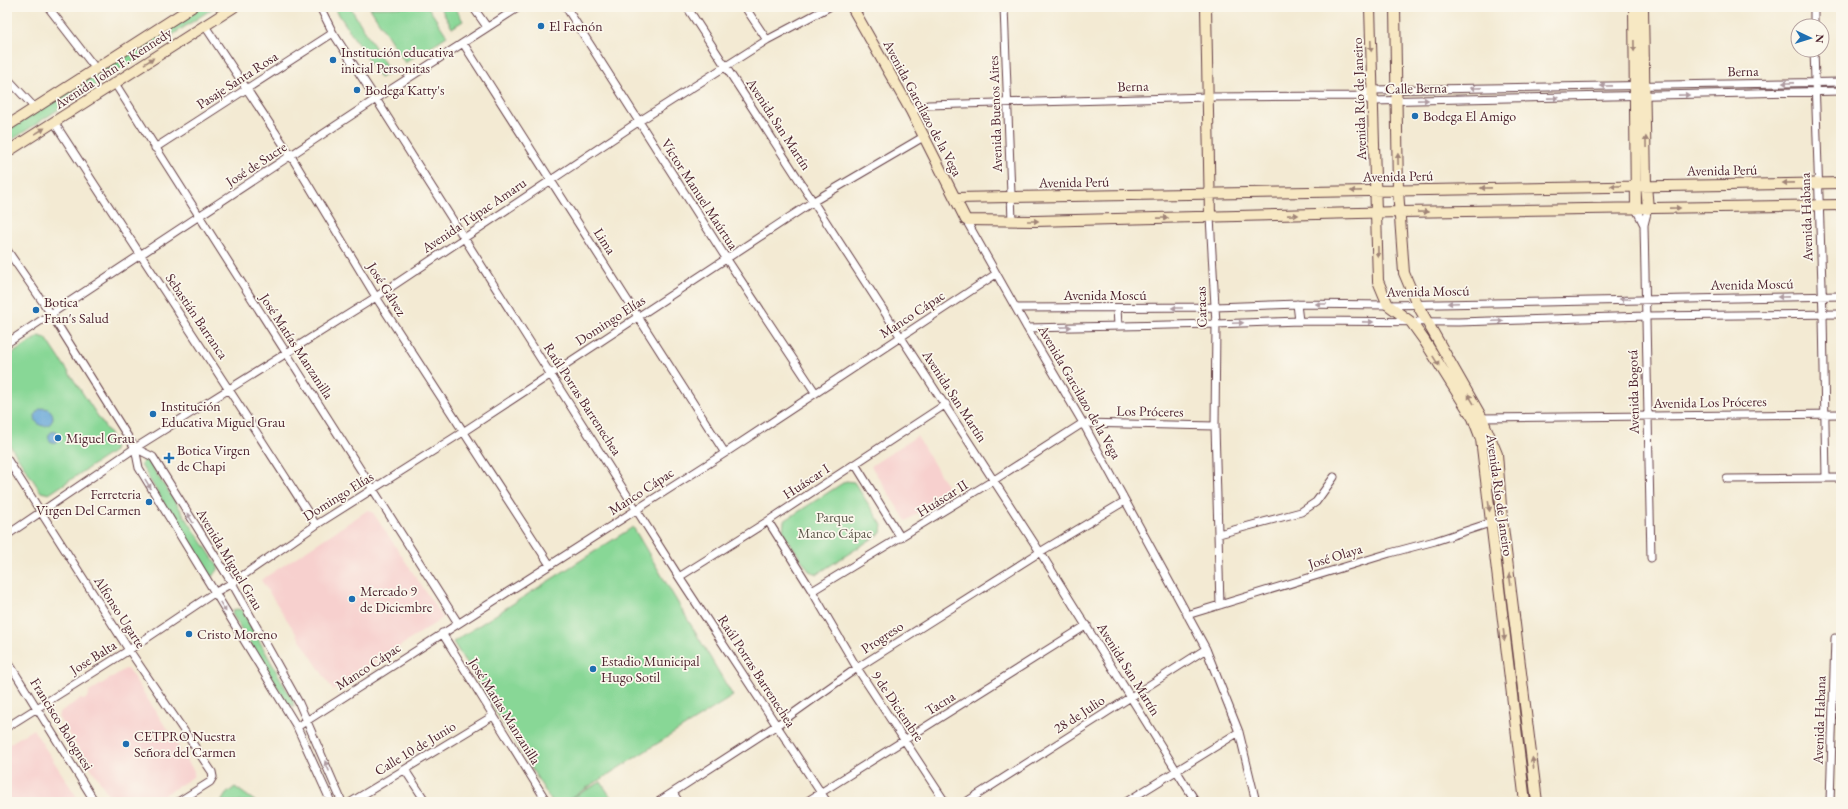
<svg xmlns="http://www.w3.org/2000/svg" width="1848" height="809" viewBox="0 0 1848 809" font-family="'EB Garamond',serif">
  <style>
    .built { fill: #f7d0ce }
    .green { fill: #88d796; stroke: #697b60 }
    .water { fill: #63a5d7; stroke: #566281 }
    .lines { fill: none; stroke-linecap: round; stroke-linejoin: round }
    .street-casing { stroke: #633d44; stroke-width: 9 }
    .secondary-casing { stroke: #633d44; stroke-width: 12 }
    .street { stroke: #fff; stroke-width: 7 }
    .secondary { stroke: #f7e8c3; stroke-width: 10 }
    .oneway { fill: #a08477 }
    .oneway2 { fill: #ae9aa0 }
    .poi-dot { fill: #1f6fb2; stroke: #fbf7ec; stroke-width: 1.5 }
    .labels { text-anchor: middle; stroke-width: 3.5; stroke-linejoin: round; paint-order: stroke }
    .poi-label { font-size: 14px; fill: #4a1f2b; stroke: #fbf7ec; text-anchor: start }
    .street-label { font-size: 14px; fill: #4a1f2b; stroke: #fbf7ec }
    .park-label { font-size: 14px; fill: #5d564b; stroke: #fbf7ec }
  </style>
  <rect width="100%" height="100%" fill="#fbf7ec"/>
  <filter id="ink" filterUnits="userSpaceOnUse"><feTurbulence type="fractalNoise" baseFrequency=".025" numOctaves="2"/><feDisplacementMap in="SourceGraphic" scale="8" xChannelSelector="R" yChannelSelector="G"/><feConvolveMatrix kernelMatrix="1 2 1 2 8 2 1 2 1" color-interpolation-filters="sRGB"/></filter>
  <filter id="wash" filterUnits="userSpaceOnUse"><feTurbulence type="fractalNoise" baseFrequency=".012" numOctaves="4" result="noise"/><feDisplacementMap in="SourceGraphic" scale="16" xChannelSelector="R" yChannelSelector="G"/><feGaussianBlur stdDeviation="0.9" result="paint"/><feColorMatrix in="noise" values="0 0 0 0 0 0 0 0 0 0 0 0 0 0 0 0 0 1.4 0 .05"/><feComposite in="paint" operator="in"/></filter>
  <g filter="url(#wash)">
    <rect width="100%" height="100%" fill="#f3ead3"/>
    <path class="built" d="M917,436L950,491L906,521L871,466Z
      M368,510L372,511L443,618L333,690L261,580Z
      M125,669L129,670L194,771L193,777L153,802H113L58,717L60,712L80,699L84,700L89,696V692Z
      M33,729L80,802H7V749L9,744Z"/>
    <path class="green" d="M200,7H215L7,143V131Z
      M334,7H350L390,72L380,78Z
      M428,7L447,36L405,63L370,8Z
      M440,7H455L463,21L452,28Z
      M39,336L46,338L115,442L114,451L49,494L41,492L7,441V357Z
      M145,459L148,461L218,566V570L213,576L207,575L141,465Z
      M846,481L854,482L882,525L881,533L817,574L809,571L783,532L784,521Z
      M633,527L733,696L566,801L601,782L614,802H552L453,642Z
      M237,609L242,610L293,701L294,707L287,703L232,614L233,610Z
      M235,787L256,802H221L226,794Z"/>
    <path class="water" d="M35 417a9 9 0 1 1 18 0a9 9 0 1 1-18 0Z
      M48.5 437a5.5 5.5 0 1 1 11 0a5.5 5.5 0 1 1-11 0Z"/>
  </g>
  <g filter="url(#ink)">
    <g class="lines">
      <defs>
        <path id="street" d="M48,7L96,69
          M320,7L333,33L376,99L679,577L827,802
          M473,7L487,27
          M566,7L726,258L815,392
          M687,7L1040,552L1196,802
          M745,7L767,40
          M1004,7L1012,221
          M1814,7V26
          M205,26L291,156L376,297L550,565
          M463,43L725,453
          M1814,50L1823,315L1826,478
          M7,78L35,108
          M114,82L458,623
          M1357,96L1373,90L1841,82
          M911,111L928,105L1208,97L1357,96L1373,101L1841,91
          M54,122C141,257 230,389 316,525
          M155,148L333,33
          M1636,209L1644,225
          M1648,209L1644,225L1651,558
          M1210,217L1216,324L1215,426L1220,605
          M966,220L1027,328L1083,423L1206,649L1239,732L1256,802
          M7,250L51,314L135,448L139,468L297,727L331,802
          M1297,304L1299,321
          M1017,308L1215,307L1297,304L1388,305L1841,296
          M1117,308L1118,326
          M1027,328L1216,324L1299,321L1458,322L1646,316L1841,314
          M7,343L376,99L519,7
          M1479,418L1841,414
          M135,448L153,457L232,583L299,703L342,802
          M7,459L129,650L212,772L213,777L210,782L178,802
          M855,464L901,538
          M1727,479L1841,478
          M768,521L812,591L857,668L945,802
          M1219,534L1301,512L1316,502L1334,477
          M7,535L135,448L376,297L638,122L767,40L829,7
          M679,577L768,521L946,404
          M812,591L994,480L1083,423L1215,426
          M1187,615L1390,553L1435,541L1502,519
          M442,633L547,802
          M7,660L95,802
          M7,727L129,650L214,593L232,583L316,525L463,432L814,201L925,136
          M297,727L725,453L996,274
          M405,770L426,802
          M673,793L679,802
          M351,802L493,716
          M658,802L777,725L857,668L1040,552L1125,501
          M806,802L1087,625
          M966,802L1206,649
          M1126,802L1239,732
          M1830,802L1835,638"/>
        <path id="secondary" d="M852,7L911,111L966,220L1035,221L1400,212L1841,205
          M1206,7L1210,217
          M1370,7L1378,281L1388,305L1411,322L1424,340L1473,418L1481,439L1525,802
          M1395,7L1398,190L1404,273L1417,304L1482,418L1497,454L1502,519L1537,802
          M1634,7L1636,209
          M1643,7L1646,185L1648,209
          M7,126L192,7
          M7,152L234,7
          M955,198L1841,183"/>
      </defs>
      <use href="#street" class="street-casing"/>
      <use href="#secondary" class="secondary-casing"/>
      <use href="#street" class="street"/>
      <use href="#secondary" class="secondary"/>
    </g>
    <defs><path id="oneway-solid" d="M-6-.8H1V-3.2L6.5 0L1 3.2V.8H-6Z"/></defs>
    <g class="oneway">
      <use href="#oneway-solid" transform="translate(1371 46) rotate(88)"/>
      <use href="#oneway-solid" transform="translate(1634 46) rotate(89)"/>
      <use href="#oneway-solid" transform="translate(149 61) rotate(-32)"/>
      <use href="#oneway-solid" transform="translate(40 131) rotate(-32)"/>
      <use href="#oneway-solid" transform="translate(1646 142) rotate(-91)"/>
      <use href="#oneway-solid" transform="translate(1398 159) rotate(-91)"/>
      <use href="#oneway-solid" transform="translate(1788 183) rotate(179)"/>
      <use href="#oneway-solid" transform="translate(1616 186) rotate(179)"/>
      <use href="#oneway-solid" transform="translate(1486 188) rotate(179)"/>
      <use href="#oneway-solid" transform="translate(1356 191) rotate(179)"/>
      <use href="#oneway-solid" transform="translate(1675 208) rotate(-1)"/>
      <use href="#oneway-solid" transform="translate(1423 212) rotate(-1)"/>
      <use href="#oneway-solid" transform="translate(1293 215) rotate(-1)"/>
      <use href="#oneway-solid" transform="translate(1163 218) rotate(-1)"/>
      <use href="#oneway-solid" transform="translate(1033 221)"/>
      <use href="#oneway-solid" transform="translate(1378 252) rotate(89)"/>
      <use href="#oneway-solid" transform="translate(1436 361) rotate(58)"/>
      <use href="#oneway-solid" transform="translate(1471 399) rotate(-120)"/>
      <use href="#oneway-solid" transform="translate(1489 506) rotate(83)"/>
      <use href="#oneway-solid" transform="translate(1510 579) rotate(-97)"/>
      <use href="#oneway-solid" transform="translate(1504 635) rotate(83)"/>
      <use href="#oneway-solid" transform="translate(1533 763) rotate(-97)"/>
    </g>
    <g class="oneway2">
      <use href="#oneway-solid" transform="translate(1788 83) rotate(179)"/>
      <use href="#oneway-solid" transform="translate(1606 86) rotate(179)"/>
      <use href="#oneway-solid" transform="translate(1476 88) rotate(179)"/>
      <use href="#oneway-solid" transform="translate(1684 95) rotate(-1)"/>
      <use href="#oneway-solid" transform="translate(1553 98) rotate(-1)"/>
      <use href="#oneway-solid" transform="translate(1423 100) rotate(-1)"/>
      <use href="#oneway-solid" transform="translate(1783 297) rotate(179)"/>
      <use href="#oneway-solid" transform="translate(1625 299) rotate(179)"/>
      <use href="#oneway-solid" transform="translate(1453 303) rotate(178)"/>
      <use href="#oneway-solid" transform="translate(1321 304) rotate(-180)"/>
      <use href="#oneway-solid" transform="translate(1177 308) rotate(180)"/>
      <use href="#oneway-solid" transform="translate(1498 321) rotate(-2)"/>
      <use href="#oneway-solid" transform="translate(1368 322) rotate(1)"/>
      <use href="#oneway-solid" transform="translate(1238 323) rotate(-2)"/>
      <use href="#oneway-solid" transform="translate(1066 327) rotate(-1)"/>
      <use href="#oneway-solid" transform="translate(148 484) rotate(59)"/>
      <use href="#oneway-solid" transform="translate(190 518) rotate(-122)"/>
      <use href="#oneway-solid" transform="translate(223 607) rotate(58)"/>
      <use href="#oneway-solid" transform="translate(327 766) rotate(-113)"/>
    </g>
  </g>
  <g class="poi-dot">
    <circle cx="541" cy="26" r="4"/>
    <circle cx="333" cy="60" r="4"/>
    <circle cx="357" cy="90" r="4"/>
    <circle cx="1415" cy="116" r="4"/>
    <circle cx="36" cy="310" r="4"/>
    <circle cx="153" cy="414" r="4"/>
    <circle cx="58" cy="438" r="4"/>
    <path d="M167 452h4v4h4v4h-4v4h-4v-4h-4v-4h4z"/>
    <circle cx="149" cy="502" r="4"/>
    <circle cx="352" cy="599" r="4"/>
    <circle cx="189" cy="634" r="4"/>
    <circle cx="593" cy="669" r="4"/>
    <circle cx="126" cy="744" r="4"/>
  </g>
  <g class="labels">
    <g class="poi-label">
      <text x="549" y="31">El Faenón</text>
      <text x="341" y="57">Institución educativa<tspan x="341" dy="16">inicial Personitas</tspan></text>
      <text x="365" y="95">Bodega Katty's</text>
      <text x="1423" y="121">Bodega El Amigo</text>
      <text x="44" y="307">Botica<tspan x="44" dy="16">Fran's Salud</tspan></text>
      <text x="161" y="411">Institución<tspan x="161" dy="16">Educativa Miguel Grau</tspan></text>
      <text x="66" y="443">Miguel Grau</text>
      <text x="177" y="455">Botica Virgen<tspan x="177" dy="16">de Chapi</tspan></text>
      <text x="141" y="499" text-anchor="end">Ferreteria<tspan x="141" dy="16">Virgen Del Carmen</tspan></text>
      <text x="360" y="596">Mercado 9<tspan x="360" dy="16">de Diciembre</tspan></text>
      <text x="197" y="639">Cristo Moreno</text>
      <text x="601" y="666">Estadio Municipal<tspan x="601" dy="16">Hugo Sotil</tspan></text>
      <text x="134" y="741">CETPRO Nuestra<tspan x="134" dy="16">Señora del Carmen</tspan></text>
    </g>
    <g class="street-label">
      <text transform="translate(113 68) rotate(-33)" y="5">Avenida John F. Kennedy</text>
      <text transform="translate(1743 71) rotate(-1)" y="5">Berna</text>
      <text transform="translate(237 80) rotate(-33)" y="5">Pasaje Santa Rosa</text>
      <text transform="translate(1133 86) rotate(-2)" y="5">Berna</text>
      <text transform="translate(1416 88) rotate(-1)" y="5">Calle Berna</text>
      <text transform="translate(1359 99) rotate(-92)" y="5">Avenida Río de Janeiro</text>
      <text transform="translate(923 108) rotate(62)" y="5">Avenida Garcilazo de la Vega</text>
      <text transform="translate(995 114) rotate(-92)" y="5">Avenida Buenos Aires</text>
      <text transform="translate(779 124) rotate(57)" y="5">Avenida San Martín</text>
      <text transform="translate(256 164) rotate(-33)" y="5">José de Sucre</text>
      <text transform="translate(1722 170) rotate(-1)" y="5">Avenida Perú</text>
      <text transform="translate(1398 176) rotate(-1)" y="5">Avenida Perú</text>
      <text transform="translate(1074 182) rotate(-1)" y="5">Avenida Perú</text>
      <text transform="translate(700 194) rotate(57)" y="5">Víctor Manuel Maúrtua</text>
      <text transform="translate(474 215) rotate(-34)" y="5">Avenida Túpac Amaru</text>
      <text transform="translate(1806 217) rotate(-92)" y="5">Avenida Habana</text>
      <text transform="translate(605 241) rotate(57)" y="5">Lima</text>
      <text transform="translate(1752 284) rotate(-1)" y="5">Avenida Moscú</text>
      <text transform="translate(387 289) rotate(58)" y="5">José Gálvez</text>
      <text transform="translate(1428 291) rotate(-1)" y="5">Avenida Moscú</text>
      <text x="1105" y="300">Avenida Moscú</text>
      <text transform="translate(1201 307) rotate(-92)" y="5">Caracas</text>
      <text transform="translate(912 314) rotate(-33)" y="5">Manco Cápac</text>
      <text transform="translate(197 316) rotate(56)" y="5">Sebastián Barranca</text>
      <text transform="translate(610 320) rotate(-33)" y="5">Domingo Elías</text>
      <text transform="translate(297 346) rotate(57)" y="5">José Matías Manzanilla</text>
      <text transform="translate(1080 392) rotate(60)" y="5">Avenida Garcilazo de la Vega</text>
      <text transform="translate(1633 392) rotate(-91)" y="5">Avenida Bogotá</text>
      <text transform="translate(955 396) rotate(57)" y="5">Avenida San Martín</text>
      <text transform="translate(583 399) rotate(57)" y="5">Raúl Porras Barrenechea</text>
      <text transform="translate(1710 402) rotate(-1)" y="5">Avenida Los Próceres</text>
      <text transform="translate(1150 411) rotate(1)" y="5">Los Próceres</text>
      <text transform="translate(806 481) rotate(-33)" y="5">Huáscar I</text>
      <text transform="translate(641 491) rotate(-33)" y="5">Manco Cápac</text>
      <text transform="translate(1500 495) rotate(82)" y="5">Avenida Río de Janeiro</text>
      <text transform="translate(338 496) rotate(-32)" y="5">Domingo Elías</text>
      <text transform="translate(942 498) rotate(-32)" y="5">Huáscar II</text>
      <text transform="translate(1335 556) rotate(-17)" y="5">José Olaya</text>
      <text transform="translate(230 559) rotate(59)" y="5">Avenida Miguel Grau</text>
      <text transform="translate(120 612) rotate(57)" y="5">Alfonso Ugarte</text>
      <text transform="translate(882 637) rotate(-33)" y="5">Progreso</text>
      <text transform="translate(93 657) rotate(-32)" y="5">Jose Balta</text>
      <text transform="translate(368 666) rotate(-33)" y="5">Manco Cápac</text>
      <text transform="translate(1129 669) rotate(58)" y="5">Avenida San Martín</text>
      <text transform="translate(757 671) rotate(57)" y="5">Raúl Porras Barrenechea</text>
      <text transform="translate(940 703) rotate(-32)" y="5">Tacna</text>
      <text transform="translate(898 706) rotate(56)" y="5">9 de Diciembre</text>
      <text transform="translate(505 711) rotate(58)" y="5">José Matías Manzanilla</text>
      <text transform="translate(1079 714) rotate(-33)" y="5">28 de Julio</text>
      <text transform="translate(1819 720) rotate(-88)" y="5">Avenida Habana</text>
      <text transform="translate(62 724) rotate(58)" y="5">Francisco Bolognesi</text>
      <text transform="translate(415 748) rotate(-31)" y="5">Calle 10 de Junio</text>
    </g>
    <g class="park-label">
      <text x="835" y="522">Parque<tspan x="835" dy="16">Manco Cápac</tspan></text>
    </g>
  </g>
  <rect width="1848" height="809" fill="none" stroke="#fbf7ec" stroke-width="24"/>
  <g transform="translate(1810 38) rotate(94)"><circle r="19" fill="#fbf7ec" stroke="#b4a19f"/>
  <path d="M0-3L7 15L0 10L-7 15Z" fill="#1f6fb2"/>
  <text y="-6" font-size="11" font-weight="bold" text-anchor="middle" fill="#4a1f2b">N</text>
  </g>
</svg>
